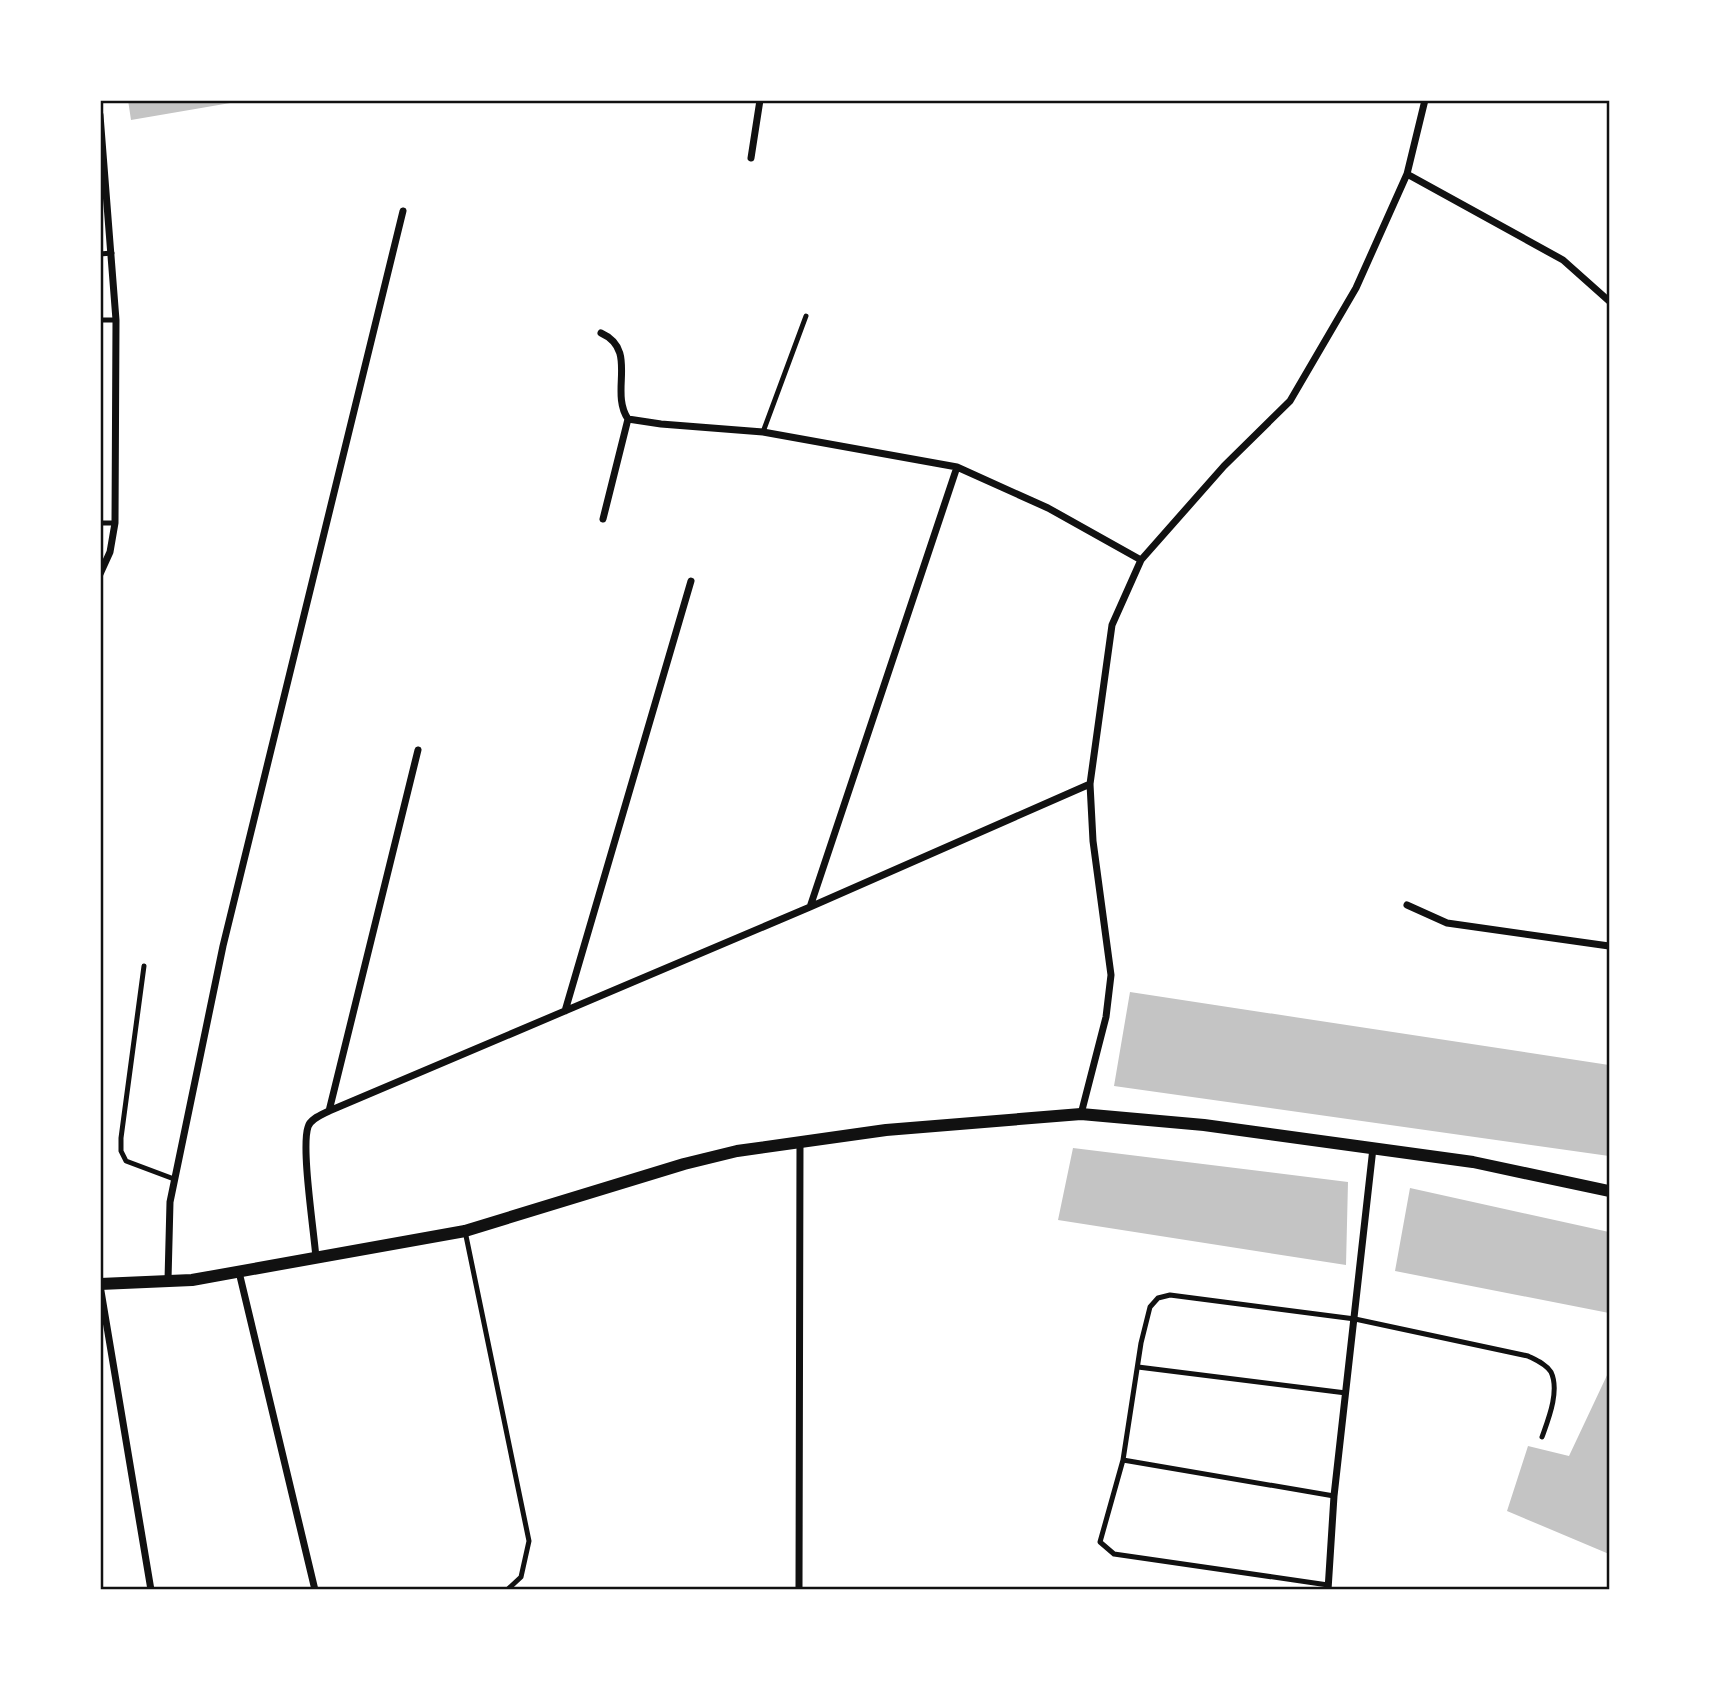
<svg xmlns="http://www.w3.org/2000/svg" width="1709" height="1690" viewBox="0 0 1709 1690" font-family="'Space Grotesk',sans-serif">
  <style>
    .building { fill: #c4c4c4 }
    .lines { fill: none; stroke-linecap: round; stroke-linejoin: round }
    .service { stroke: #111; stroke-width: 5 }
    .minor { stroke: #111; stroke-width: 7 }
    .tertiary { stroke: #111; stroke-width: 12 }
    .neatline { fill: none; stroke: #111; stroke-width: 2.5 }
  </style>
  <rect width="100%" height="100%" fill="#fff"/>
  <path class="building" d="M128,100H242V101L131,120Z
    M1130,992L1609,1065V1156L1114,1086Z
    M1073,1148L1348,1182L1346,1265L1058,1220Z
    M1410,1188L1609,1232V1313L1395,1271Z
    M1609,1371V1554L1507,1511L1528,1446L1569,1456Z"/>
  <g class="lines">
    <path class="service" d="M100,254L112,253
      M100,320H116
      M763,432L806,316
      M100,523H115
      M144,966L121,1138V1151L126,1161L174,1179
      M465,1231L529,1541L521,1577L507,1590
      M1138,1367L1346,1393
      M1123,1460L1100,1542L1114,1554L1328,1585
      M1334,1496L1123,1460L1141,1343L1150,1307L1158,1298L1170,1295L1355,1319L1528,1356C1536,1360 1546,1364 1551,1372C1560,1391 1548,1420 1542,1437"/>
    <path class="minor" d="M100,115L116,320L115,523L110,552L100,574
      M751,158L760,100
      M1407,174L1563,260L1609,301
      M601,333C639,350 609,391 628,419L661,424L763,432L957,467L1048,508L1141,560
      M603,519L628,419
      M1407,905L1447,923L1609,946
      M810,907L957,467
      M565,1011L691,581
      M329,1111L418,750
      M1081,1114L1106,1017L1111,975L1093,841L1090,784L1112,625L1141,560L1224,466L1290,401L1356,288L1407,174L1425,100
      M316,1258C314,1231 301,1148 308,1127C310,1119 321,1115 329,1111L810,907L1090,784
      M239,1272L315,1590
      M168,1280L170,1202L223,946L403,211
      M100,1285L151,1590
      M799,1590L800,1142
      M1328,1590L1334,1496L1373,1148"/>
    <path class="tertiary" d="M100,1284L192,1280L465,1231L684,1164L737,1151L886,1130L1081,1114L1204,1125L1473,1162L1609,1191"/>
  </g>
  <rect width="1709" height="1690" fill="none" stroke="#ffffff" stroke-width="203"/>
  <rect x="102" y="102" width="1506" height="1486" class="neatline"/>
</svg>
